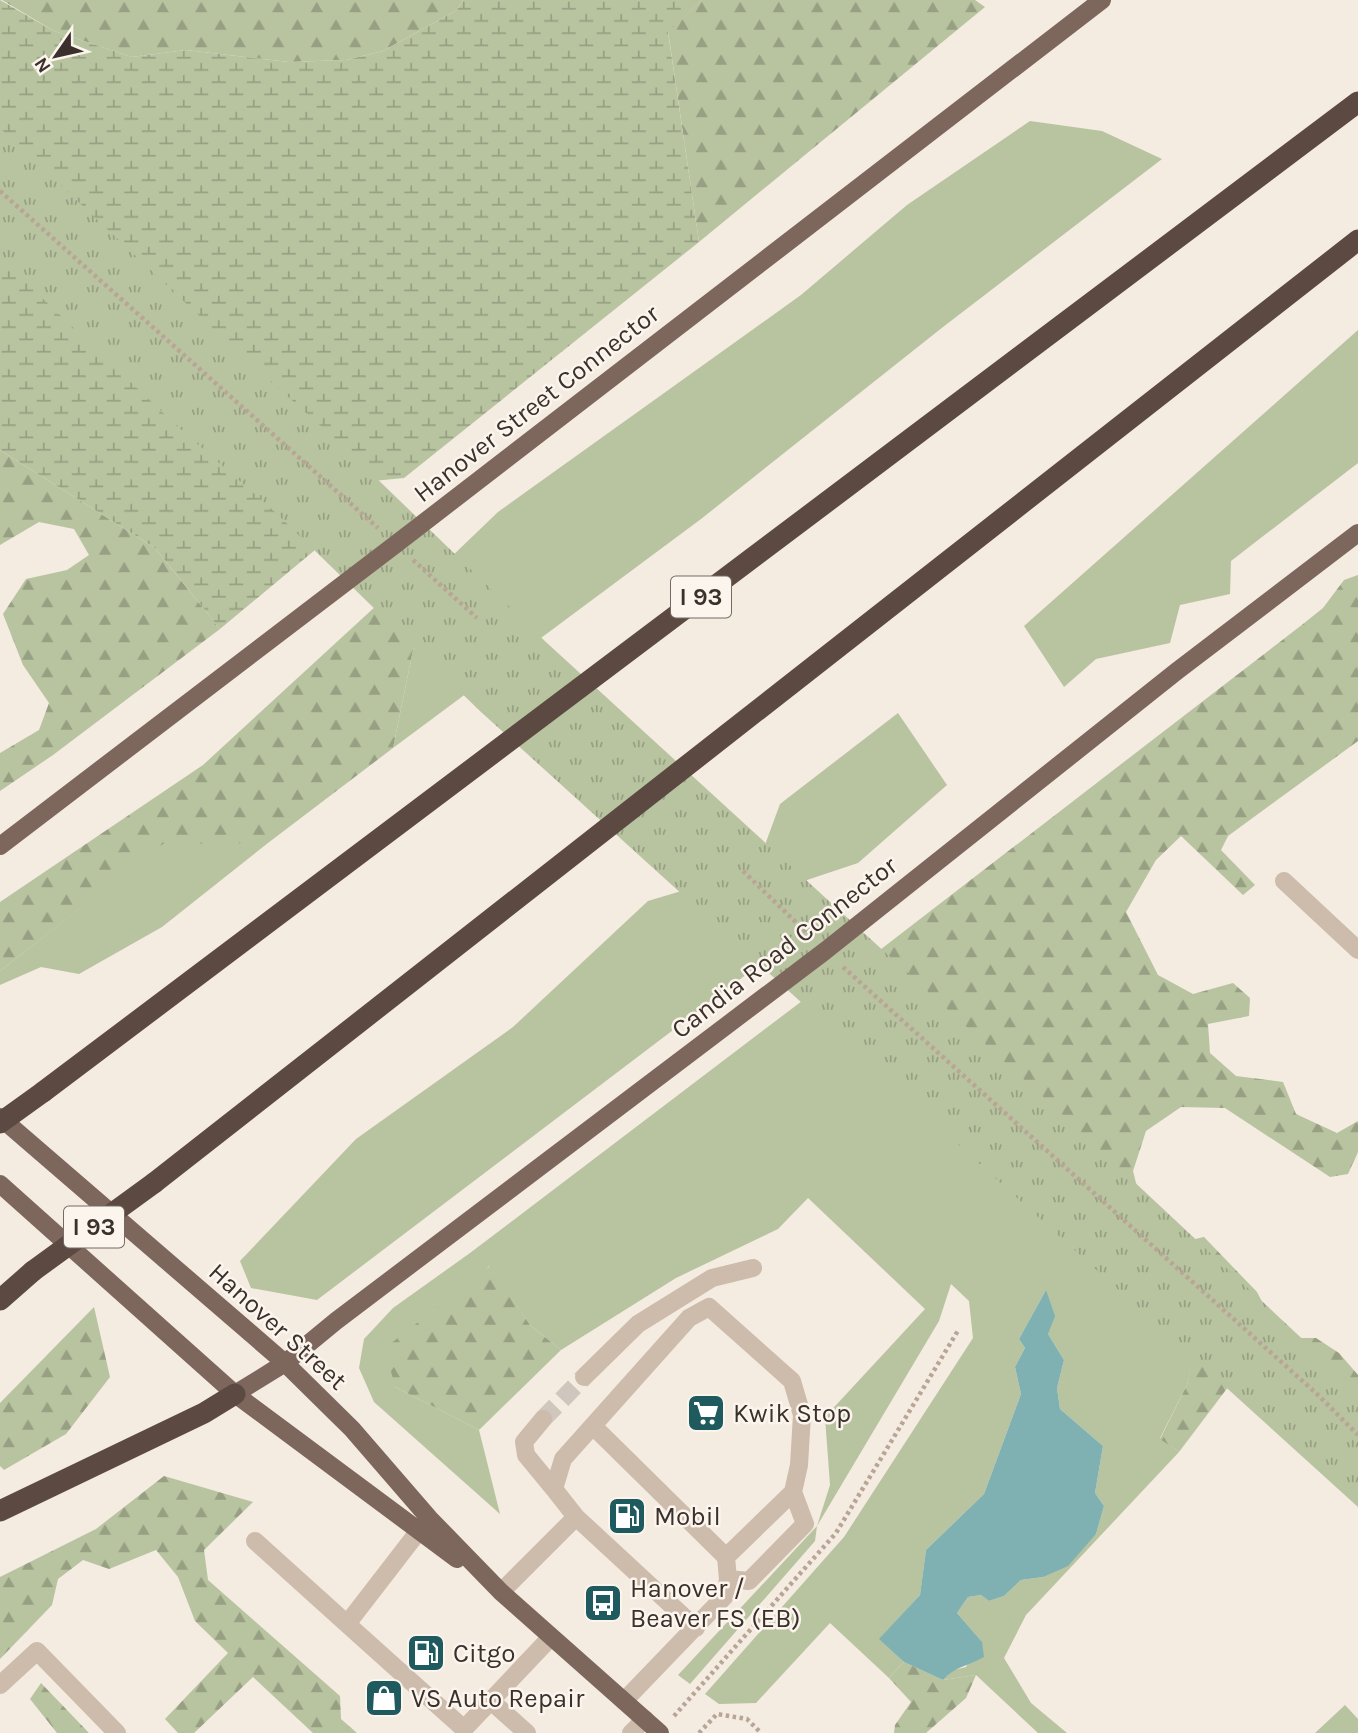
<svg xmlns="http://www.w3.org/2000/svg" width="1358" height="1733" viewBox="0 0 1358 1733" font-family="Karla,sans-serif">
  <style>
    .grass { fill: #b8c4a0 }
    .forest { fill: url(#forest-firs) }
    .wetland { fill: url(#wetland-marsh) }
    .park { fill: url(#park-tufts) }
    .water { fill: #7fb0b2 }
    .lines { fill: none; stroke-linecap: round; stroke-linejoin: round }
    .minor-tunnel { stroke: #cfc6bd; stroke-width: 18; stroke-dasharray: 18 9; stroke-linecap: butt }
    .path { stroke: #b9a596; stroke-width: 4.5; stroke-dasharray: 3.5 3.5; stroke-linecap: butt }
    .minor { stroke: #cdbbac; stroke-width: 18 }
    .major { stroke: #7d675c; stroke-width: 18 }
    .highway { stroke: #5c4a42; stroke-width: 21 }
    .highway-bridge { stroke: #5c4a42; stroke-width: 21 }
    .labels { text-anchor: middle; stroke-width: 5; stroke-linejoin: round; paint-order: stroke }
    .shield { fill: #fbf5ee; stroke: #756b66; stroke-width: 2 }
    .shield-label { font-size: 24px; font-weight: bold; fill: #3b302b }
    .street-label { font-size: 26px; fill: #3b302b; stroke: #fbf5ee }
    .poi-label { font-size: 26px; fill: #3b302b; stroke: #fbf5ee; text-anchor: start }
  </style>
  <defs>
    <pattern id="forest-firs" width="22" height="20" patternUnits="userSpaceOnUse" patternTransform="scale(1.75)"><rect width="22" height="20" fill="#b8c4a0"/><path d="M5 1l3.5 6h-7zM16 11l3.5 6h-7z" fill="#97a083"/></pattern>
    <pattern id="wetland-marsh" width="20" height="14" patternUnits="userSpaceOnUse" patternTransform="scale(1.75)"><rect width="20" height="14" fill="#b8c4a0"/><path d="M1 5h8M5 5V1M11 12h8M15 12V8" fill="none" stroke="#97a083"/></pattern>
    <pattern id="park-tufts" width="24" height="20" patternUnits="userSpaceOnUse" patternTransform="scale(1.75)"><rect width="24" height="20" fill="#b8c4a0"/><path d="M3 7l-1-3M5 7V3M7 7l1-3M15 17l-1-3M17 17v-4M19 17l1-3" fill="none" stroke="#97a083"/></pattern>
  </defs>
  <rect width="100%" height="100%" fill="#f4ebe1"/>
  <path class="grass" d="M1030,121L1102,131L1162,159L943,327L701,519L393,748L413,650L443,613L448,560L498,512L801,295L907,205Z
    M1358,330V463L1231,561L1230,594L1180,605L1170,643L1096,659L1064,687L1024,626Z
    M898,713L947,785L858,863L801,882L758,864L780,804Z
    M163,843H268L162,927L79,974L41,967L0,985V971Z
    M728,877L772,955L317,1300L251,1288L240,1261L356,1139L513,1027L648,901Z
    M827,982L1198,1341L1187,1385L1160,1438L1179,1452L1026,1615L1004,1658L1031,1703L1067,1733H1038L976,1675L943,1680L950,1671L966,1667L981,1641L957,1613L968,1597L981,1595L989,1601L1004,1596L1021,1580L1043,1577L1096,1534L1104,1506L1095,1493L1103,1446L1060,1409L1057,1388L1064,1360L1048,1334L1046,1290L1019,1339L1025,1348L1015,1367L1021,1394L984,1494L926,1550L920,1595L880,1639L904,1662L889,1678L830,1623L756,1703L719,1704L705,1694L844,1537L973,1338L969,1301L951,1284L939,1321L817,1526L815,1541L690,1684L678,1675L817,1526L830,1485L825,1417L925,1309L808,1198L778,1229L676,1278L561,1350L530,1325L489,1266L395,1387L479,1430L500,1514L374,1402L359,1368L364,1339L393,1308L470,1253Z
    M1345,1705L1358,1719V1733H1315Z"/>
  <path class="forest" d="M2,0H463L457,10L383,51L346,60L289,62L186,50L132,57L54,31Z
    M702,0H975L985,7L699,242L668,31Z
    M0,450L155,548L220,629L53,755L0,791V753L39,730L49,703L23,665L3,614L26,579L67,570L89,555L74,529L39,522L0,545Z
    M1358,575V741L1228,836L1221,850L1255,885L1243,895L1181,836L1156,860L1126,912L1158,975L1193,994L1233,983L1250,998L1249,1016L1208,1024L1210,1053L1236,1076L1283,1082L1296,1114L1337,1133L1358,1121V1152L1348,1174L1330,1177L1225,1108L1181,1107L1146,1131L1133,1171L1139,1195L1182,1242L1204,1237L1257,1292L1271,1319L1300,1338H1316L1339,1353L1358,1375V1463L1247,1362L1179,1452L1160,1439L1187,1385L1197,1341L876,953L1303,624L1323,608L1344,580Z
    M389,594L443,613L413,650L393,748L268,843L163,844L0,971V902L203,765Z
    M490,1266L530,1325L561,1350L479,1430L395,1387L385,1348Z
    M94,1307L110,1377L66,1434L4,1470L0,1466V1403Z
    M164,1476L253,1502L204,1550L208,1580L340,1696L341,1719L357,1733H313L253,1677L194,1733H178L165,1719L228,1653L195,1621L178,1577L156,1550L109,1569L83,1560L58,1579L52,1605L0,1659V1577L96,1529Z
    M904,1662L943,1680L976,1675L966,1698L926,1733H894L895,1725L911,1702L889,1678Z
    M41,1683L89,1733H57L30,1699Z"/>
  <path class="wetland" d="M0,0L54,31L132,57L186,50L289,62L346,60L383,51L457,10L463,0H702L668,32L699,242L404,478L363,482L0,153Z
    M0,217L327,540L220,629L155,548L0,450Z"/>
  <path class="park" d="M0,128L244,358L340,443L547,643L1052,1105L1358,1391V1507L481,712L275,512L178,427L0,258Z"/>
  <path class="water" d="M1046,1290L1055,1316L1048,1334L1064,1360L1057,1388L1060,1409L1103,1446L1095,1493L1104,1506L1096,1534L1068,1566L1043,1577L1021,1580L1004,1596L989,1601L981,1595L968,1597L957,1613L982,1642L984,1657C970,1665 952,1668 943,1680L904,1662L879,1639L920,1595L926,1550L984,1494L1021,1394L1015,1367L1025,1348L1019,1339Z"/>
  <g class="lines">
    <path class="minor-tunnel" d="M543,1419L584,1377"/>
    <path class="path" d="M0,191L378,528
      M413,560L477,618
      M743,871L809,935
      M843,967L1318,1395L1358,1435
      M674,1716L836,1533L959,1329
      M699,1733L717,1714L747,1719L761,1733"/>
    <path class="minor" d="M1284,881L1358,950
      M584,1377L638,1324L712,1278L753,1268
      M543,1419L524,1442L526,1455L554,1489
      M593,1426L726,1557
      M428,1519L347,1624L464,1729L551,1637
      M255,1541L347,1624
      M728,1579L749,1581L805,1524L793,1492
      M501,1592L576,1517
      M0,1685L37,1651L117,1733
      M491,1701L527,1733
      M624,1701L725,1596L728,1579L726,1557L793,1492L799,1465L802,1415L792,1381L709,1307L689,1318L563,1459L554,1489L576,1517L696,1628
      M631,1733L645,1719"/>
    <path class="major" d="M0,846L396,544L1102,0
      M0,1117L285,1363L352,1429L429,1518L501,1592L660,1733
      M0,1184L235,1394L457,1559
      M235,1394L285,1363L336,1321L825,951L1177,671L1358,533"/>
    <path class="highway" d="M43,1092L1358,102
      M154,1183L1358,240
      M0,1300L33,1271
      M0,1511L204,1413L235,1394"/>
    <path class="highway-bridge" d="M0,1123L43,1092
      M33,1271L154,1183"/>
  </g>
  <defs>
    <symbol id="supermarket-square" viewBox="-11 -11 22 22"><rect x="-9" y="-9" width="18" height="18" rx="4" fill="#1f5a5e" stroke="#fbf5ee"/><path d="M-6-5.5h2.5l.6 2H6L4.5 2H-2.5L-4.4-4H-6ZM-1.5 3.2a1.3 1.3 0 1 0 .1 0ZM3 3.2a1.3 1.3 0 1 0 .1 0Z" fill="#fff"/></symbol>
    <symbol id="fuel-square" viewBox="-11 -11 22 22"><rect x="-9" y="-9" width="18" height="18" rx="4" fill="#1f5a5e" stroke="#fbf5ee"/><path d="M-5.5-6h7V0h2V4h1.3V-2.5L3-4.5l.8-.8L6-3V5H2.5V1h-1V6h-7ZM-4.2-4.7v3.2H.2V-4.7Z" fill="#fff"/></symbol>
    <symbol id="bus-square" viewBox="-11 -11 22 22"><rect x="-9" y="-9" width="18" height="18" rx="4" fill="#1f5a5e" stroke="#fbf5ee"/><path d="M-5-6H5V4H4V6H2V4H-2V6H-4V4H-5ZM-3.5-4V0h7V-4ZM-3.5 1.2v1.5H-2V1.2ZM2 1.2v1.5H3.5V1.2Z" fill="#fff"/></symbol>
    <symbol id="shop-square" viewBox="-11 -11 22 22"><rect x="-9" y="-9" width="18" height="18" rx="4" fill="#1f5a5e" stroke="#fbf5ee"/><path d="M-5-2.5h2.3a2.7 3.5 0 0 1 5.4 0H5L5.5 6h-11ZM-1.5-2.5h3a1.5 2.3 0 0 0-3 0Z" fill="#fff"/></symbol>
  </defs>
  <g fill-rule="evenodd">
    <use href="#supermarket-square" x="684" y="1391" width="44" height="44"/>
    <use href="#fuel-square" x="605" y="1494" width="44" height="44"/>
    <use href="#bus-square" x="581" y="1581" width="44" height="44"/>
    <use href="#fuel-square" x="404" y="1631" width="44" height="44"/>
    <use href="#shop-square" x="362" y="1676" width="44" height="44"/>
  </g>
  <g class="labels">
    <g class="shield">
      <rect x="671" y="576.5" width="60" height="41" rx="5"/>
      <rect x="64" y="1206.5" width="60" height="41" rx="5"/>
    </g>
    <g class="shield-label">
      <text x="701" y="605">I 93</text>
      <text x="94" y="1235">I 93</text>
    </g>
    <g class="street-label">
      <text transform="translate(536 403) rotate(-38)" y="9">Hanover Street Connector</text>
      <text transform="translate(784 947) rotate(-38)" y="9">Candia Road Connector</text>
      <text transform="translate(278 1326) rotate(42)" y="9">Hanover Street</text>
    </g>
    <g class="poi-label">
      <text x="733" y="1422">Kwik Stop</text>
      <text x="654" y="1525">Mobil</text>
      <text x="630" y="1597">Hanover /<tspan x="630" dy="30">Beaver FS (EB)</tspan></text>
      <text x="453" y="1662">Citgo</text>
      <text x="411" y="1707">VS Auto Repair</text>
    </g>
  </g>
  <g transform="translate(56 56) rotate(236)" stroke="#fbf5ee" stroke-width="5" paint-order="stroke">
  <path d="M0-5L12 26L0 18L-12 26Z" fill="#3b302b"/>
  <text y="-10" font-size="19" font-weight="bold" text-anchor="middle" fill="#3b302b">N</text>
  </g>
</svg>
